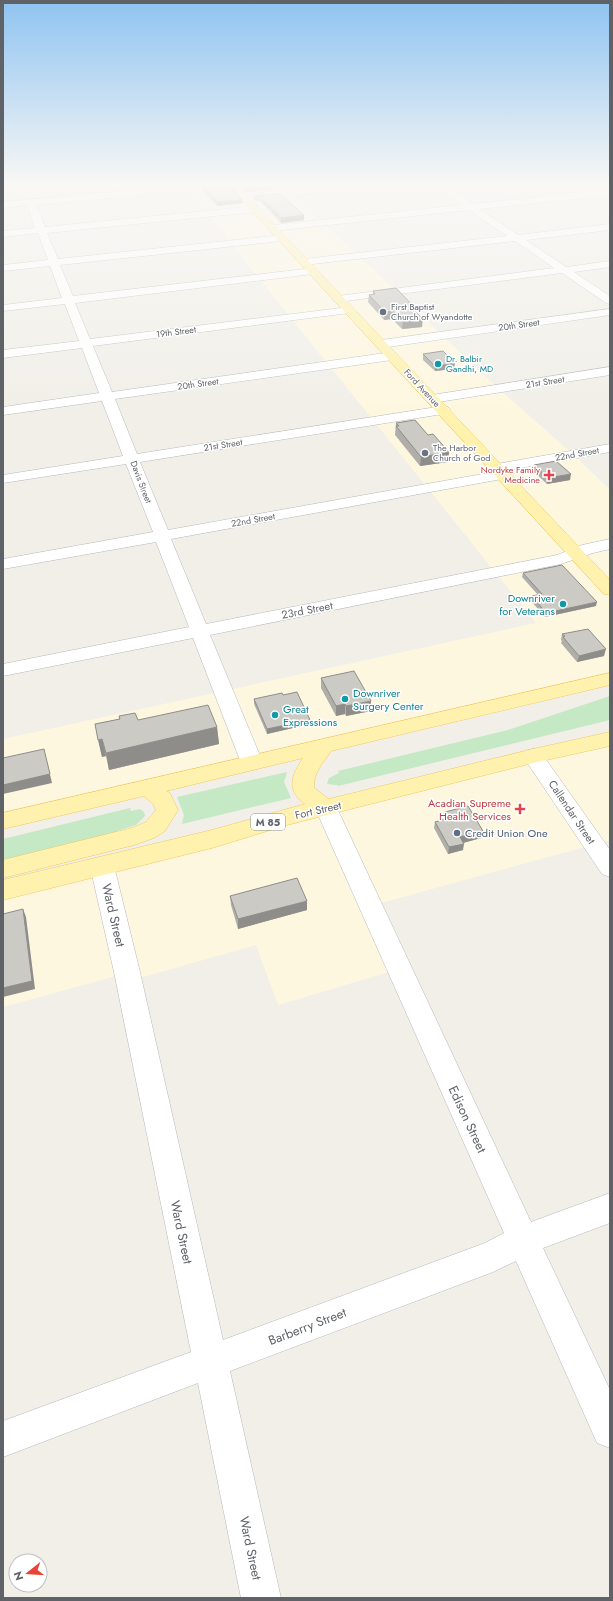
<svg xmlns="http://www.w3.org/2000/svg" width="613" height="1601" viewBox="0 0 613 1601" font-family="Jost,sans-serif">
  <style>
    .commercial { fill: #fef7e0 }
    .green { fill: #c5e8c5 }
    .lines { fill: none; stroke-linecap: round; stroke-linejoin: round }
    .minor-casing { stroke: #b5b8bc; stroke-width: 1 }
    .major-casing { stroke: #f2c960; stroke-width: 1 }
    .minor { fill: #fff; fill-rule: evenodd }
    .major { fill: #fff2af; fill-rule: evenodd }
    .wall { fill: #afaea9 }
    .shaded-wall { fill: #8f8d8a }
    .building { fill: #cccac5; stroke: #8f8d8a }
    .worship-dot { fill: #6b7280; stroke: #fff; stroke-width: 1.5 }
    .culture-dot { fill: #0f9aa8; stroke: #fff; stroke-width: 1.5 }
    .health-dot { fill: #e0444e; stroke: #fff; stroke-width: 1.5 }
    .service-dot { fill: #5c6f8a; stroke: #fff; stroke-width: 1.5 }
    .labels { text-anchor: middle; stroke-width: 3; stroke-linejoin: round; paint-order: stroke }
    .far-worship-label { font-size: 9px; fill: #5b616d; stroke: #fff; text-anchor: start }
    .far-street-label { font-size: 9px; fill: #5f6368; stroke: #fff }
    .far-culture-label { font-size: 9px; fill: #0d838f; stroke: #fff; text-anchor: start }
    .far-health-label { font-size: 9px; fill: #be3a42; stroke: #fff; text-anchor: end }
    .shield { fill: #fff; stroke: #8f9295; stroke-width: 1 }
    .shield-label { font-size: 10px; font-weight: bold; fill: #5f6368 }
    .culture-label { font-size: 11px; fill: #0d838f; stroke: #fff; text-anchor: start }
    .street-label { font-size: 11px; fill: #5f6368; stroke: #fff }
    .health-label { font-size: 11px; fill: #be3a42; stroke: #fff; text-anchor: end }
    .service-label { font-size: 11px; fill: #4e5e75; stroke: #fff; text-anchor: start }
    .near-street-label { font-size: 13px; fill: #5f6368; stroke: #fff }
  </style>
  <rect width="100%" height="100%" fill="#f1efe8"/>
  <path class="commercial" d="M185,186H285L499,389L574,455L610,490V679L3,821V739L536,623Z
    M610,739V840L370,906L399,969L278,1005L256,945L129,981L127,973L3,1007V890Z"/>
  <path class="green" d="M610,696V720L338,786L337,785L327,784L329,778L339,773L338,771L508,730Z
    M287,772L284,782L291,798L182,824L184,815L177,797Z
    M130,808L131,811L140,809L144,812L145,816L136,825L117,831L118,834L3,862V839Z"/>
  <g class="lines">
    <defs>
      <path id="minor" d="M181,186H210L206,189L36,205L45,227L255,206L260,209L255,212L47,233L58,259L282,235L287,238L282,241L60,265L73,296L313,268L318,271L313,274L75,303L90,339L349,307L353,308L355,310L353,312L349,313L93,346L112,392L392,352L396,353L398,356L396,359L392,360L115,399L137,454L443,406L448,407L450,410L448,413L443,414L140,462L168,530L494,472L491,471L489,468L491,465L610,444V452L504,471L507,472L509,475L507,478L502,479L171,539L206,624L557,555L582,545L610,539V549L593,553L561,564L210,635L263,763L259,768L252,770L245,768L241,763L193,638L3,676V664L189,627L156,542L3,569V559L153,532L126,464L3,483V475L123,456L102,401L3,415V407L99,393L82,348L3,358V350L79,341L65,304L3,311V305L62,298L50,266L3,271V265L48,260L38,233L3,237V231L35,228L27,205L3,208V202Z
        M338,186H366L362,189L249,200L245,197L249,194Z
        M436,186H445L473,204L610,189V195L480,209L518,235L610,224V230L526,240L566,267L610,261V267L574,272L610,296V304L606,303L562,273L338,302L332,299L338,296L554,268L515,241L304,265L299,262L304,259L507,236L469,210L273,231L268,228L273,225L462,205Z
        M610,309V315L381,348L377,347L375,344L377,341L381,340Z
        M610,367V375L432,403L427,402L425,399L427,396L432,395Z
        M533,749L540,751L610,850V877L602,874L526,761L522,756L526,751Z
        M326,800L334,802L337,808L531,1222L610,1193V1223L543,1248L610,1390V1448L597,1443L516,1261L493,1272L230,1371L281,1598H241L198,1383L3,1457V1421L191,1352L114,972L90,866L94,860L102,857L110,860L114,866L140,972L223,1340L485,1243L504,1233L315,808L318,802Z"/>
      <path id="major" d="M229,186H238L610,580V595L604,594Z
        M610,673V685L331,751C323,763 313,773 314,788L329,799L533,749L610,732V746L533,763L287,825L212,848L3,900V880L212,830L305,804C285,789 292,775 303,758L166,791L170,793L178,810L165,831L154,838L134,845L3,878V860L132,828L146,822L156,810L153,804L144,796L3,829V813Z"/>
    </defs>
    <use href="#minor" class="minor-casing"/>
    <use href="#major" class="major-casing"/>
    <use href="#minor" class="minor"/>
    <use href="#major" class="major"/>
  </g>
  <path class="wall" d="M239,186H270L271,187V190L246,192Z
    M203,187L243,203L217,206L203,191Z
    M280,194L304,215V220L281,223L260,201H254V196Z
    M373,291L415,308V311L422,327L402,329L392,319L384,320L368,302L369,295L373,294Z
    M423,354L454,369L435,371L423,360Z
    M396,423L428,435L449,452L448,462L420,466L395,435Z
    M534,465L570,480L547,484L533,471Z
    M523,573L596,606L545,617L531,601L532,596L538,595L522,577Z
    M562,634L604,656L577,662L561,643L562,641L561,640Z
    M321,678L371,711L346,716L345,714L336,716L321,688Z
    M283,695L310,724L267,734L254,704V699Z
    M119,716L138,720L217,727L219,744L109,770L106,756L102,757L95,724L119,719Z
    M445,812L481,838L463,843V850L448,854L434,828L435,822L444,819V818Z
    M230,896L307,910L238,929L231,905Z"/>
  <path class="shaded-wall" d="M271,187V190L246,192V189Z
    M242,200L243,203L217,206V202Z
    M304,215V220L281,223V218Z
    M393,311L392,319L384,320L385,312Z
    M423,319L422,327L402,329L403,321Z
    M455,363L454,369L435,371V366Z
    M449,452L448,462L420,466L421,457Z
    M571,474L570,480L547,484L548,478Z
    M597,602L596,606L545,617L546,613Z
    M606,649L604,656L577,662L579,656Z
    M371,701V711L346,716V706Z
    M345,704V714L336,716V706Z
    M310,720V724L267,734V729Z
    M217,727L219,744L109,770L106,753Z
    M102,739L106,756L102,757L98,740Z
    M44,749L52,783L3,794V785Z
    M483,831L481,838L459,844L460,837Z
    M464,844L463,850L448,854L449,847Z
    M307,901V910L238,929V919Z
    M23,909L26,917L35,989L3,997V988Z"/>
  <path class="building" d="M208,186H230L242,200L217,202L203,187H207Z
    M243,186H270L271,187L246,189Z
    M280,194L304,215L281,218L260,197L254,196Z
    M396,288L415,308H412L423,319L403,321L393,311L385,312L369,295L375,294L373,291Z
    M443,351L455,363L435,366L423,354Z
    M415,420L428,435L433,434L449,452L421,457L396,426H399L396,423Z
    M556,461L571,474L548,478L534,465Z
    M562,565L597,602L546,613L532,596L542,594L523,573Z
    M588,629L606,649L579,656L563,637L565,636L562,634Z
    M354,671L371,701L346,706L345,704L336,706L321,678Z
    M297,692L310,720L267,729L254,699L282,693L283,695Z
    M208,705L217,727L106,753L102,739L98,740L95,724L120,719L119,716L135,713L138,720Z
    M44,749L50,774L3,785V758Z
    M468,806L483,831L460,837L464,844L449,847L435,822L449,818L445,812Z
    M297,878L307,901L238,919L230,896Z
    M23,909L32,981L3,988V914Z"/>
  <linearGradient id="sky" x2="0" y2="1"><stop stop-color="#8fc3f1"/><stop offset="0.45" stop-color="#f9f8f5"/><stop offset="1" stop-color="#f9f8f5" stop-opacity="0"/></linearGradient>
  <rect width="613" height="410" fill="url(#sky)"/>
  <g class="worship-dot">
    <circle cx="383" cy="312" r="4"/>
    <circle cx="425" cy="453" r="4"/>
  </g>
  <g class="culture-dot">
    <circle cx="438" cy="364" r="4"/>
    <circle cx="563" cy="604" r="4"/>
    <circle cx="345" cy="699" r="4"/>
    <circle cx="275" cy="715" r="4"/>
  </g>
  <g class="health-dot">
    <path d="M547 469h4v4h4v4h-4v4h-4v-4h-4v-4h4z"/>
    <path d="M518 803h4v4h4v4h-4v4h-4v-4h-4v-4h4z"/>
  </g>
  <circle class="service-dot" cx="457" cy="833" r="4"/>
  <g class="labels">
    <g class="far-worship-label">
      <text x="391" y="310">First Baptist<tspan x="391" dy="10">Church of Wyandotte</tspan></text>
      <text x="433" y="451">The Harbor<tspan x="433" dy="10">Church of God</tspan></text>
    </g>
    <g class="far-street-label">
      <text transform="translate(519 325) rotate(-8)" y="3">20th Street</text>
      <text transform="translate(176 332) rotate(-7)" y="3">19th Street</text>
      <text transform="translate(545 382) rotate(-9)" y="3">21st Street</text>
      <text transform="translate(198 384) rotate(-8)" y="3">20th Street</text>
      <text transform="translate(422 388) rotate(47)" y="3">Ford Avenue</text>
      <text transform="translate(223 445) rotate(-9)" y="3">21st Street</text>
      <text transform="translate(577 454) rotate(-10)" y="3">22nd Street</text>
      <text transform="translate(141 482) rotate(69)" y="3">Davis Street</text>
      <text transform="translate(253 520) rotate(-10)" y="3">22nd Street</text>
    </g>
    <g class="far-culture-label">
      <text x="446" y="362">Dr. Balbir<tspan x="446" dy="10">Gandhi, MD</tspan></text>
    </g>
    <g class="far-health-label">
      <text x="540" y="473">Nordyke Family<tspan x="540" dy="10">Medicine</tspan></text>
    </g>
    <rect class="shield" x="251" y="814" width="34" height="16" rx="3"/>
    <g class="shield-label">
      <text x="268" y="826">M 85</text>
    </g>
    <g class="culture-label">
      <text x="555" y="602" text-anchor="end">Downriver<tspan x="555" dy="13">for Veterans</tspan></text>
      <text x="353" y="697">Downriver<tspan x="353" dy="13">Surgery Center</tspan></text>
      <text x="283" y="713">Great<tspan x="283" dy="13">Expressions</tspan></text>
    </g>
    <g class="street-label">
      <text transform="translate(307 610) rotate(-11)" y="4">23rd Street</text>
      <text transform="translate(318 810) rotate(-13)" y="4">Fort Street</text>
      <text transform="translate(572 812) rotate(56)" y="4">Callendar Street</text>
    </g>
    <g class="health-label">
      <text x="511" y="807">Acadian Supreme<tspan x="511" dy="13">Health Services</tspan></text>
    </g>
    <g class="service-label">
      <text x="465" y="837">Credit Union One</text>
    </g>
    <g class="near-street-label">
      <text transform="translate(114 915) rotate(77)" y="5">Ward Street</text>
      <text transform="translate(468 1119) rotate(65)" y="5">Edison Street</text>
      <text transform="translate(182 1232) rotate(78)" y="5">Ward Street</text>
      <text transform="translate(307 1326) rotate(-21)" y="5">Barberry Street</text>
      <text transform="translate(251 1548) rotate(78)" y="5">Ward Street</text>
    </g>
  </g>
  <rect width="613" height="1601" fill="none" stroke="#5f6368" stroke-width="8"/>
  <g transform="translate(28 1573) rotate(253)"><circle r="19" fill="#ffffff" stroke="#bfc1c3"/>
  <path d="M0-3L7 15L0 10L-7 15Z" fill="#ea4335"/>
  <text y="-6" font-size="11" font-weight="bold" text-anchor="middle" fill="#5f6368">N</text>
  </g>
</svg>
